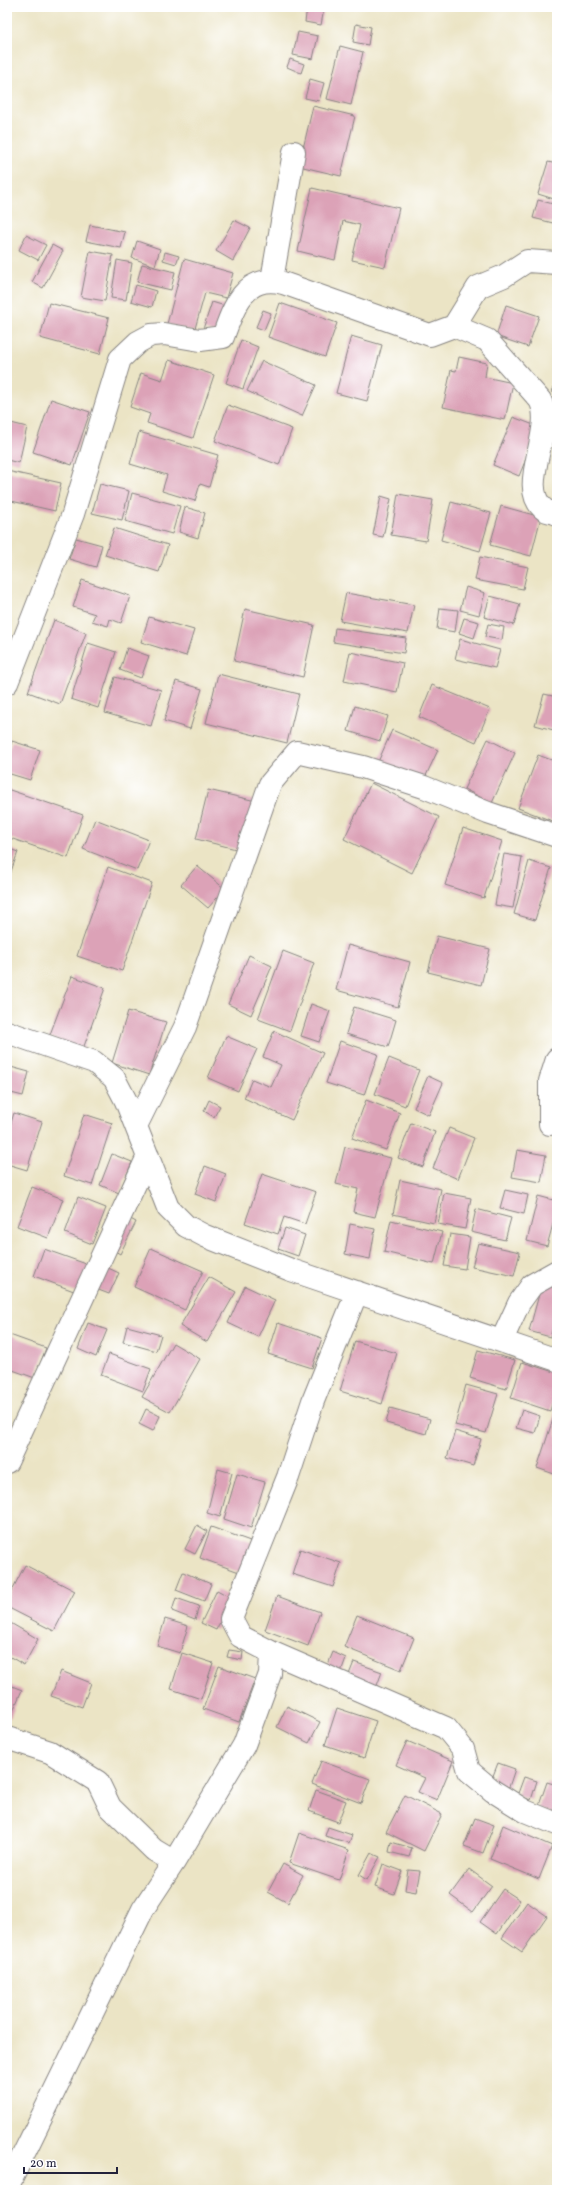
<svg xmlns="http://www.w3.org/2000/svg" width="564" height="2197" viewBox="0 0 564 2197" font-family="Vollkorn,serif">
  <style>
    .building { fill: #dca2b7 }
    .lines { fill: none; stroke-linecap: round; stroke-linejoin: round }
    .street-casing { stroke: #868380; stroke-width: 24 }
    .street { stroke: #fff; stroke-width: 22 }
  </style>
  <rect width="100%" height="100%" fill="#fff"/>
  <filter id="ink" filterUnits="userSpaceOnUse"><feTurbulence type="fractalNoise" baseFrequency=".025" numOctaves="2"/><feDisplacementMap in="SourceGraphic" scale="8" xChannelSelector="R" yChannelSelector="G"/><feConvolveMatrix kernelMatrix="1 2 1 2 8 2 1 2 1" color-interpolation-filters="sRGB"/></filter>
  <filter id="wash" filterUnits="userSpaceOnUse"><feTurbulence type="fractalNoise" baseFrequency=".012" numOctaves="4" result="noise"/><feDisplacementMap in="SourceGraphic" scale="16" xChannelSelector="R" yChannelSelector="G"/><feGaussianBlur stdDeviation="0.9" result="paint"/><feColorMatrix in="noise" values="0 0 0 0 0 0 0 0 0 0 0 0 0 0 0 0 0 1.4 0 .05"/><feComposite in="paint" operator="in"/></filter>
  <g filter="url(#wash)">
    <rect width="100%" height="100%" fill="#ebe4c5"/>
    <g id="blocks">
      <path class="building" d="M307,7L324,9L321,25L305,22Z
        M356,24L371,27L368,45L353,42Z
        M298,32L318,36L313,59L293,55Z
        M340,46L363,52L351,105L327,99Z
        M290,59L304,64L301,73L287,67Z
        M310,79L324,83L319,101L305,98Z
        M313,106L355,116L341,176L299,166Z
        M548,162L557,164V200L538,194Z
        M312,188L399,208L385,267L352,260L360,225L343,221L335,260L298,251Z
        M538,200L557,205V224L533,218Z
        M234,220L250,228L233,261L216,251Z
        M90,225L125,232L121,248L86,241Z
        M26,235L46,245L38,260L19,250Z
        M137,241L160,249L155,266L132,258Z
        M52,245L63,251L43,288L32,282Z
        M90,251L113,255L105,301L81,297Z
        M165,252L179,256L176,264L163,260Z
        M184,259L233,273L226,298L205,293L194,332L167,324Z
        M117,260L132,263L126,300L111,298Z
        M142,264L175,272L171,290L137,282Z
        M136,285L156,291L152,307L131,301Z
        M212,302L225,306L215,333L203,329Z
        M49,303L109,318L100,354L40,338Z
        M280,303L337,323L325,357L268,337Z
        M506,305L539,316L528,347L496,336Z
        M263,310L271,313L264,330L256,327Z
        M351,336L382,345L367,401L336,393Z
        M241,340L258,347L243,389L226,383Z
        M459,357L487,363L485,377L513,383L505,420L443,407L451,370L456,371Z
        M169,360L214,375L193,438L147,423L150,414L130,407L141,373L162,380Z
        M262,361L316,385L302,416L247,391Z
        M557,377V393L552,392Z
        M51,399L90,412L72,465L33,452Z
        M228,405L292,429L279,465L215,441Z
        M513,417L539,427L519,476L493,465Z
        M7,422L27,427L19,463L7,460Z
        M139,432L218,455L209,487L200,484L195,501L162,491L167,475L130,464Z
        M7,471L61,483L55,511L7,500Z
        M100,484L129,491L122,520L92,513Z
        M132,493L180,506L172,534L125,521Z
        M398,494L433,500L426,541L391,535Z
        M381,496L391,499L383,537L373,535Z
        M451,502L491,513L480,551L441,540Z
        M501,506L541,517L531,556L490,545Z
        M185,507L205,513L198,538L179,532Z
        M114,528L168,545L159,572L105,555Z
        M76,538L102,545L96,567L69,559Z
        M480,557L528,567L523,589L475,580Z
        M82,580L130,596L121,623L110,619L108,626L92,621L95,614L73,607Z
        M466,587L485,593L479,615L460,610Z
        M346,593L414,605L408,633L340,621Z
        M490,596L520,604L514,625L484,617Z
        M440,608L458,610L455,632L437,629Z
        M245,609L314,625L303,677L234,661Z
        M149,617L194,630L186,656L141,642Z
        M464,618L479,622L474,638L459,633Z
        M54,620L86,633L60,704L28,692Z
        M488,624L504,627L502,640L485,637Z
        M335,628L406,638L404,653L333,642Z
        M460,639L500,650L495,668L455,659Z
        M88,643L116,652L98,708L71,699Z
        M127,648L149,656L141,678L120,670Z
        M350,652L403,663L397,692L344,681Z
        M218,674L299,694L287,743L206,723Z
        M115,677L161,690L151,726L105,713Z
        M176,681L202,689L190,729L164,721Z
        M432,685L490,709L476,742L419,717Z
        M544,694L557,697V731L535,725Z
        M355,706L388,716L380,741L348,731Z
        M392,730L438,750L423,782L378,762Z
        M488,739L515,753L492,803L464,789Z
        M12,741L40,750L30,780L7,773V755Z
        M538,755L557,762V816L555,822L518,808Z
        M371,783L439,817L412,873L344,839Z
        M7,789L83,815L68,858L7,837Z
        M208,790L256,801L244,851L196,839Z
        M95,819L149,840L137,870L83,849Z
        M463,828L502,841L484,898L445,885Z
        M7,848L18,852L10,874L7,873Z
        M504,854L522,857L513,908L495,905Z
        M529,861L551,868L535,920L514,914Z
        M197,866L225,889L208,908L181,885Z
        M108,867L152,883L122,971L77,956Z
        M437,936L490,949L481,985L428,972Z
        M348,945L410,962L398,1007L336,990Z
        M283,951L314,963L290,1031L258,1019Z
        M249,955L272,966L251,1015L228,1004Z
        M72,976L105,988L83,1049L49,1037Z
        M311,1004L330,1011L319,1042L301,1036Z
        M354,1007L396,1020L388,1047L346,1034Z
        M128,1011L166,1022L149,1075L112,1063Z
        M274,1031L323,1053L292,1120L244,1098L252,1079L271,1087L281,1065L263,1057Z
        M226,1036L257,1049L238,1091L208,1078Z
        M340,1041L378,1054L364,1095L326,1083Z
        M389,1058L419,1070L405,1106L375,1094Z
        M7,1066L29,1072L23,1096L7,1092Z
        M428,1076L443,1083L429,1115L414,1108Z
        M209,1100L220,1106L214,1117L204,1111Z
        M366,1100L400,1113L386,1150L352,1138Z
        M14,1113L42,1122L27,1170L7,1164V1136Z
        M84,1114L112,1123L92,1185L64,1176Z
        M411,1123L435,1132L423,1167L398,1158Z
        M449,1128L474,1138L458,1179L433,1168Z
        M345,1147L391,1158L375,1217L353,1212L358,1189L336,1184Z
        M517,1150L546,1155L541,1182L512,1177Z
        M112,1154L132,1162L119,1193L100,1185Z
        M205,1166L226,1174L216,1202L195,1194Z
        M262,1174L316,1192L305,1224L284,1217L278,1234L245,1223Z
        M400,1180L441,1189L434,1223L393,1214Z
        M32,1187L63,1199L48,1238L17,1226Z
        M505,1190L528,1195L524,1214L500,1208Z
        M444,1193L471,1198L465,1229L438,1224Z
        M538,1196L557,1201V1209L547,1246L527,1241Z
        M78,1197L106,1208L92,1244L65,1233Z
        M476,1209L511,1218L505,1240L471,1232Z
        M125,1216L136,1222L120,1254L110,1248Z
        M391,1220L442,1232L434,1264L384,1252Z
        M350,1224L375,1229L370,1259L345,1254Z
        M285,1228L305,1235L298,1256L278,1249Z
        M450,1234L470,1237L465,1269L444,1266Z
        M478,1243L520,1252L514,1276L472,1267Z
        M151,1248L203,1271L185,1310L134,1287Z
        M44,1249L89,1265L79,1293L34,1276Z
        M106,1267L119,1273L109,1294L96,1289Z
        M209,1277L236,1292L207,1342L180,1326Z
        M543,1280L557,1284V1315L550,1337L529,1331Z
        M245,1286L275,1300L258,1337L228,1323Z
        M88,1323L107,1330L96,1357L78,1349Z
        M278,1323L322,1338L312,1368L268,1354Z
        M127,1326L161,1335L156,1351L123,1342Z
        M7,1334L46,1348L35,1378L7,1368Z
        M355,1341L397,1353L382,1404L340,1391Z
        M173,1343L200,1359L170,1412L142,1397Z
        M478,1350L515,1360L506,1389L470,1378Z
        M109,1354L151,1369L143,1391L101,1375Z
        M522,1362L557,1373V1387L550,1411L511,1398Z
        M466,1385L498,1394L486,1433L455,1425Z
        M557,1407V1475L537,1468Z
        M390,1408L430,1419L426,1434L386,1423Z
        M146,1409L160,1416L153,1431L139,1424Z
        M522,1410L540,1416L535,1433L516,1428Z
        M455,1431L481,1439L473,1466L447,1458Z
        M218,1469L232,1473L220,1517L207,1513Z
        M237,1474L265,1482L251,1528L224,1519Z
        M197,1525L207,1531L195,1554L185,1549Z
        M211,1527L253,1542L242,1573L200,1558Z
        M300,1549L341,1563L333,1587L292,1574Z
        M25,1565L75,1591L54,1631L7,1607V1600Z
        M183,1572L211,1584L204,1601L176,1590Z
        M217,1590L232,1598L216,1630L201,1623Z
        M277,1596L320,1612L308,1646L265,1630Z
        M176,1598L199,1606L195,1620L172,1611Z
        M357,1615L414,1638L401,1670L344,1647Z
        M165,1619L188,1626L180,1653L157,1646Z
        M7,1621L38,1639L24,1665L7,1655Z
        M229,1650L243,1652L242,1660L227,1657Z
        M333,1652L346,1658L341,1672L327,1667Z
        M182,1653L213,1663L201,1699L171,1689Z
        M354,1662L382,1672L376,1688L348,1677Z
        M219,1666L255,1679L239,1722L203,1709Z
        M61,1671L91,1683L82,1707L51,1696Z
        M7,1684L22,1690L10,1718L7,1716Z
        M287,1706L320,1722L309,1743L277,1727Z
        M337,1708L376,1721L364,1758L325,1745Z
        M407,1741L453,1761L437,1800L418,1792L425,1778L396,1765Z
        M321,1761L370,1779L361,1803L312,1784Z
        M498,1763L515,1769L509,1787L491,1781Z
        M524,1777L537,1781L531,1800L517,1796Z
        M547,1782L557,1785V1815L538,1808Z
        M316,1790L346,1801L338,1822L309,1811Z
        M405,1795L442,1814L424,1851L386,1832Z
        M475,1818L494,1825L483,1853L464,1846Z
        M503,1825L552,1846L539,1879L490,1859Z
        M328,1827L352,1835L349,1843L325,1836Z
        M299,1833L349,1850L339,1880L289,1863Z
        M391,1842L412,1848L409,1857L389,1852Z
        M371,1853L380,1857L367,1880L359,1875Z
        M283,1864L303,1875L288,1903L268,1892Z
        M383,1864L402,1871L394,1894L375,1887Z
        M469,1869L492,1886L473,1912L450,1895Z
        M408,1870L420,1871L416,1892L405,1890Z
        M503,1889L520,1900L497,1934L480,1922Z
        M527,1902L547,1916L522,1952L502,1938Z"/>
    </g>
  </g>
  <g filter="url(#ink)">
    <use href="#blocks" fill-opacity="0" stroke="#868380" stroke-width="1"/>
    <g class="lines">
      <defs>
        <path id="street" d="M272,280L294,152
          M454,326L478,287L504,276L527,261L557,263
          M7,683L73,514L120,359L138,342L151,335L164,334L200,340L223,337C233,308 245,273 283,283L430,335L454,326L487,340L540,400C556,430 515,488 545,510C548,512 554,512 557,514
          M7,1032L94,1062L114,1078L126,1101L168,1208L186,1226L205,1236L291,1270L557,1360
          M550,1124V1081L557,1059
          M136,1126L185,1027L270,784L297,752L363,767L424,787L488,813L557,836
          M502,1340L519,1303L532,1285L557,1271
          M7,1462L148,1156
          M271,1652L446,1728L463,1749L469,1771L493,1791L525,1811L557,1824
          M7,1738L50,1752L98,1782L110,1807L154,1850L174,1862L143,1909L7,2188
          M174,1862L244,1745L270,1674L271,1652L240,1636L231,1619L288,1477L313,1401L357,1292"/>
      </defs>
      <use href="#street" class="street-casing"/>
      <use href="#street" class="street"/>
    </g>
  </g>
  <rect width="564" height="2197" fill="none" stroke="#fff" stroke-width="24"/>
  <path d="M24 2167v6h93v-6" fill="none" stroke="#22223b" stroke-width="2"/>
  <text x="30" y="2167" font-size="12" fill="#22223b" stroke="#ffffff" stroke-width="3" paint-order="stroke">20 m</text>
</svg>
